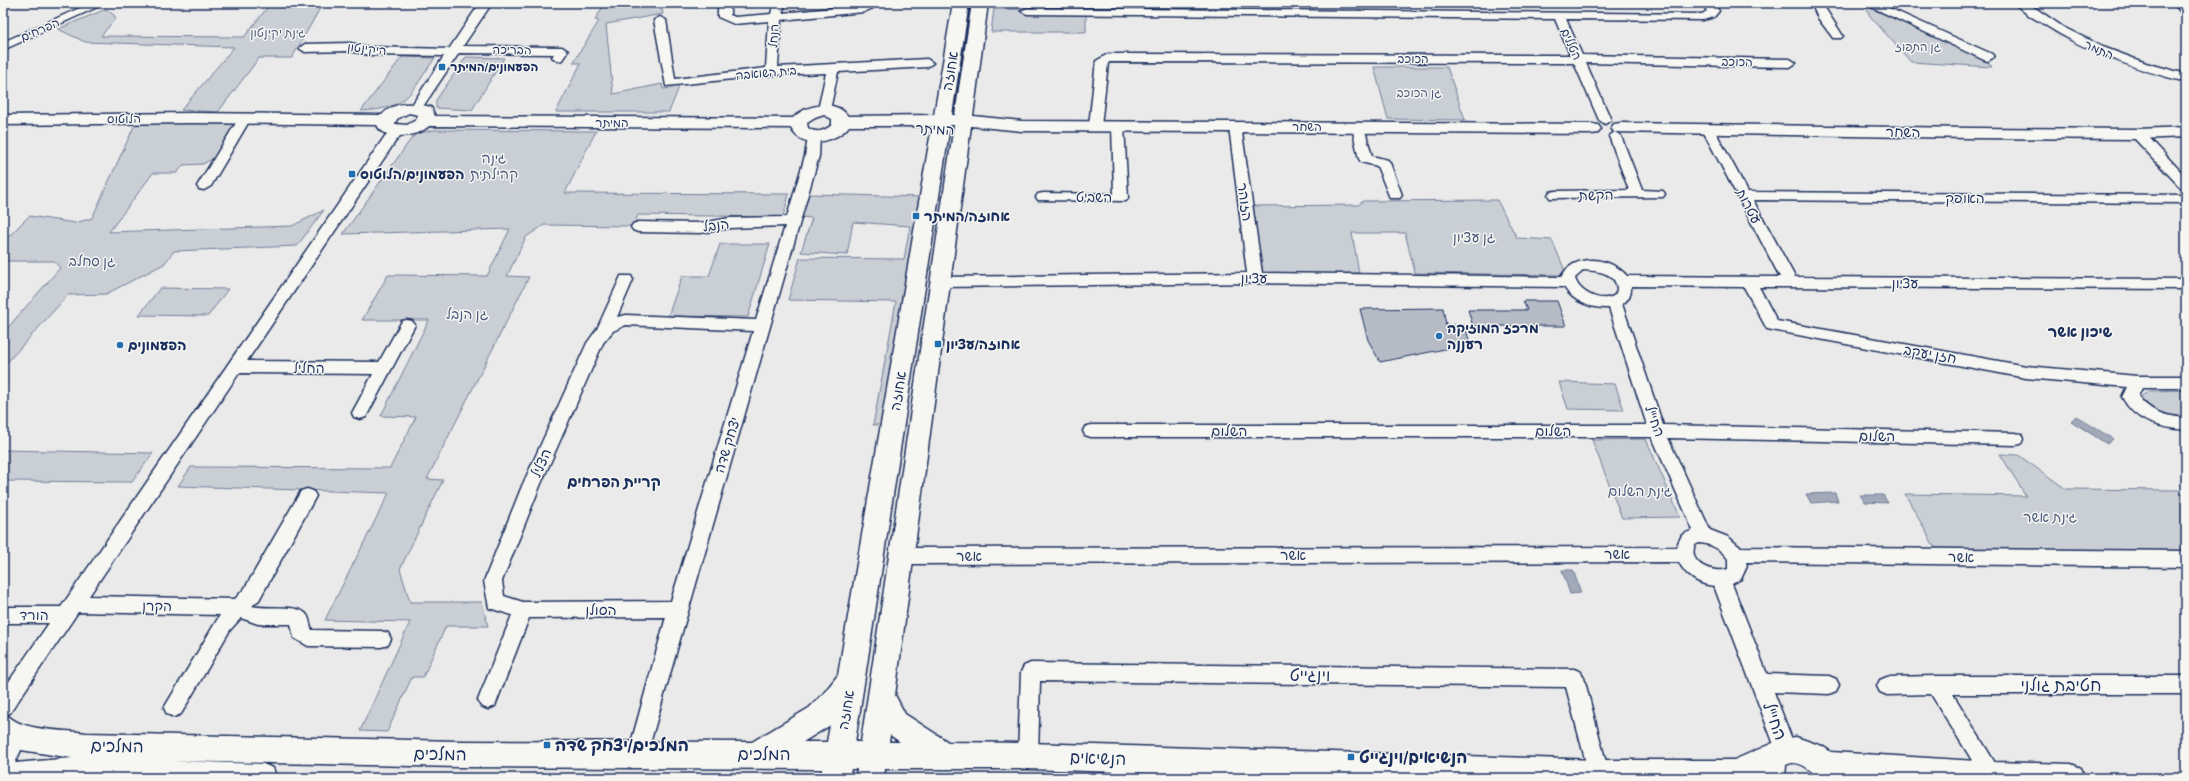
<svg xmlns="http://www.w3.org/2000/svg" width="2189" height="781" viewBox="0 0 2189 781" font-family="Dekko,'Playpen Sans Hebrew',sans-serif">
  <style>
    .green { fill: #caced5; stroke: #727e9a }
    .water { fill: #a2aaba; stroke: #6c7995 }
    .building { fill: #b6bbc6; stroke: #1b2f5e }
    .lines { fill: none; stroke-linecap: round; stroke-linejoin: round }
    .street-casing { stroke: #1b2f5e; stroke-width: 3 }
    .secondary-casing { stroke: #1b2f5e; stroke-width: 3 }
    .street { fill: #f6f6f2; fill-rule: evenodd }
    .secondary { fill: #f6f6f2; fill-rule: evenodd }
    .poi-dot { fill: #1f6fb2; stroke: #f6f6f2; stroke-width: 1.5 }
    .labels { text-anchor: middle; stroke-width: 3; stroke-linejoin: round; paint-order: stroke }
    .far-street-label { font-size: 12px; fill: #1b2f5e; stroke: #f6f6f2 }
    .far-park-label { font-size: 12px; fill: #47577c; stroke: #f6f6f2 }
    .far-poi-label { font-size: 12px; font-weight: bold; fill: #1b2f5e; stroke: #f6f6f2; text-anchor: start }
    .street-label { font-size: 14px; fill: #1b2f5e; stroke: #f6f6f2 }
    .park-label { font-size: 14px; fill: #47577c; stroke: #f6f6f2 }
    .poi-label { font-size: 14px; font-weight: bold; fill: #1b2f5e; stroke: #f6f6f2; text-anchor: start }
    .neighbourhood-label { font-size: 15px; font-weight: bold; fill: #1b2f5e; stroke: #f6f6f2 }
    .near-street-label { font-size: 17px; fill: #1b2f5e; stroke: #f6f6f2 }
    .near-poi-label { font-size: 17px; font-weight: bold; fill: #1b2f5e; stroke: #f6f6f2; text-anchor: start }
  </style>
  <rect width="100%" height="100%" fill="#e9eae9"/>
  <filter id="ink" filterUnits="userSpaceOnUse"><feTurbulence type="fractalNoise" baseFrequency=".025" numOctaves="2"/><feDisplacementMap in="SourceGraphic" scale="8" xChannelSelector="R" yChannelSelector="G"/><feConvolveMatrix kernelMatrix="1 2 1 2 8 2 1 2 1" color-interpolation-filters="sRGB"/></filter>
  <g filter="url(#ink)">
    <path class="green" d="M271,3H323L292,58H259L218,112L181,110L234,47L85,42L58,29L106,9L115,16V19L101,36L244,37Z
      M336,3H475L471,8L424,4Z
      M605,3H661L663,14L606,24L613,94L662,84L663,89L679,87L669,112H556L581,63H573L599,21L595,20Z
      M966,3H975L959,113H953L967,26Z
      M1865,6L1985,59L1992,67L1911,62L1870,16Z
      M994,9L1086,10V32H991Z
      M402,57L435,58C410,93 409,109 361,111Z
      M466,57L504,58L472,110L436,108V100Z
      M1374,67H1447L1465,120L1388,119Z
      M136,122L235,124L214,158L203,164L183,165L177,173H153L109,232L292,226L324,210L297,246L174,251L164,264L106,294L68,295L3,367V333L60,268L54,261H3V242L29,216L75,223L92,218Z
      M433,130L596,131L565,193L789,194L783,217L638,215L634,226L544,225L526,237L507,276L529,277L427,479L443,480L400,569L410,602H482L488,626H446L423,677H412L387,732L360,731L410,622L325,620L389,493L178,486L191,467L390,468L416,417L381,416L429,320H362L388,275L487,276L510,229L343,234L411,139L416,134Z
      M808,194L924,197L883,425H873L896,302L788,300L800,258L904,259L910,226L853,222L847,255L801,252L812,218L801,217Z
      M1497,200L1517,238L1552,240L1565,271L1560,275L1415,273L1405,233H1352L1359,273L1260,275L1253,206L1358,205L1363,201Z
      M720,244H770L748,317L668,316L682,276H709Z
      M160,288L228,289L208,316L139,315Z
      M1559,382L1615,384L1624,410L1568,409Z
      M2186,390V419L2152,412L2139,398L2149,391Z
      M1646,439L1680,517L1622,518L1592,440Z
      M3,450L153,453L132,482L3,481Z
      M2000,454L2018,455L2066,489L2179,490L2186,499V553L1935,548L1905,494L2026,496Z"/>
    <path class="water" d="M2076,416L2113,439L2107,444L2071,421Z
      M1835,493L1838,501L1811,503L1806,494Z
      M1860,495H1883L1888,503L1865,502Z
      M1562,570H1573L1581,593L1570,594Z"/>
    <path class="building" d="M1523,301H1557L1566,326H1473L1468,310H1527Z
      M1443,308L1446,325H1465L1470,344L1380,362L1368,340L1360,309Z"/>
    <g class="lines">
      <defs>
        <path id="street" d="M91,3H106L3,50V42Z
          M480,3H492L463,46L562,47L568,51L562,60L558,61L552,57L554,54L459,53L420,111L416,112L410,108L444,56L369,55L350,51L305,52L299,48L305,44L350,43L369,47L449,49Z
          M718,3H730V15L735,17L771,14L774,3H786L782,13L884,3L864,12L781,20L778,67L927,59L933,63L927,67L838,72L830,110L824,114L818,110L826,73L772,75L666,86L654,20L660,17L666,20L675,79L766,68L769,21L734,24L718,17Z
          M1702,3H1714L1719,11L1714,17L1703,20L1566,19L1582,55L1790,59L1796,63L1790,67L1586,63L1611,120L1605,124L1599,120L1574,63L1110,62L1108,63L1101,126L1095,130L1089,126L1096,61L1108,54L1570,55L1555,19L1027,14L1021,11L1027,8L1702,14L1707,11Z
          M1817,3H1830L1825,8L1843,36L1841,38H1833L1818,18L1813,7Z
          M1863,3H1878L1992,54L1994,57L1988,61L1984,60Z
          M2015,3H2028L2063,27L2103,47L2146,63L2186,74V82C2135,69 2086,52 2042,23C2033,18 2021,11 2015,3Z
          M245,114L251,118L211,186L204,190L199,189L197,186L239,118Z
          M1118,122L1124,126L1128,198L1126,201L1038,200L1036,197L1038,194L1043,193L1114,194L1112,126Z
          M1235,122L1241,126L1262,273L1561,277C1574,252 1611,257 1627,276L1780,277L1702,129L1708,125L1714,129L1748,192L2186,195V203L1753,200L1795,277L2186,279V289L1759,287L1777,321L2026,366L2137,376H2186V388H2142L2138,396C2151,413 2166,416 2186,418V430C2159,427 2136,423 2122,397L2127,387L2026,378L1767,329L1744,287L1631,286C1632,293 1628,301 1622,304L1663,425L2015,433L2021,434L2023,439L2021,444L2015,445L1668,438L1710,530L1728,537L1740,547L2186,551V567L1746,562L1747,566L1741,579L1732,584L1767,674L1829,676L1836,679L1839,685L1836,691L1829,694L1774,692L1796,750L1793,757L1786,760L1779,757L1776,750L1714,586C1698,584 1686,576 1679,562L901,564L895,561L892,556L895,551L901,548L1676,547L1682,535L1693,530L1652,437H1091L1085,435L1083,431L1085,427L1091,425H1647L1609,308C1592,309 1573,302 1564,287L1255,283L940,287L935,286L933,282L935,278L940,277L1247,273L1229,126ZM1584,270C1597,271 1615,272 1617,288C1617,292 1615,296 1611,297C1598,302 1578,291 1575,278ZM1699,543C1711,544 1721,549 1728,559V569C1714,574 1687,564 1695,545Z
          M1358,123L1364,127L1372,156L1388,160L1390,163L1402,195L1400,198H1390L1377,166L1361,162L1359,159L1352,127Z
          M398,127L404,131L395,142L247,361L379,362L402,321L407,320L412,321L415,325L366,417L360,419L354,417L352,413L373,374L239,373L89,596L235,599L245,588L301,491L307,489L313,491L316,496L259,600L252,606C266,610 299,603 307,615C310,620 310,626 312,630L381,631L388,633L391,639L388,645L381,647L308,646L294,638L291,624H258L241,618L230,630L181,714L174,717L167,714L164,708L220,615L78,612L10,713L3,716V690L49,623H3V607H61L385,136L393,128Z
          M2138,130L2143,131L2186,177V189L2181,188L2133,137L2132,134Z
          M1615,132L1621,136L1642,190L1663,191L1665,194L1663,197L1550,198L1548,195L1550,192L1555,191L1629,190L1609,136Z
          M814,133L820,137L819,156L645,761L638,764L631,761L628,754L666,617L529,618L495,706L488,709L481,706L478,700L512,615L489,608L484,581L522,486L587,343L597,329L621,276H631L633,280L617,317L626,315L756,320L785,226L730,228L701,233L638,232L633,230L631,227L633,224L638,222L701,223L730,218L787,217L805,156L808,137ZM626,325L753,331L671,601L523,602L504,596L502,581L540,486L603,343L613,331Z
          M1031,663L1574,669L1581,672L1584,678L1609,774L1608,778H1590L1566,687L1040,681L1038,756L1035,763L1028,766L1021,763L1018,756L1021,672L1024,666Z
          M1936,676H2186V694H1953L2003,776L2002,778H1983L1931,694L1887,695L1880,692L1877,686L1880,680L1887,677Z"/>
        <path id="secondary" d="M953,3H969L952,115H955L972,3H988L973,116L1022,121L1592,124L1598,125L1601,129L1598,133L1592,134L1022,131L971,126L895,695L905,714L948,742L1028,743L1599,760H1734L1782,739L1796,737L1822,746L1831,752L1993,762L2071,764L2081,768L2085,778H1818C1811,770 1798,758 1786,765L1785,778H1298L1028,769H885L884,778H856L857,769H851L849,778H821L822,769L459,767L172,761L263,764L273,768L277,778H3V714C9,716 14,721 19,723C39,731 65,730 86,733L459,741L752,742L809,708L824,693L838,675L932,126H849C838,142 801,151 791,128L429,126C418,137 385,142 377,125L192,123L3,125V115L192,113L382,115C395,100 414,103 431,107L435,116L793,118C806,104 836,99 848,116L934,115ZM409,113L418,115L416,120L407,125L395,124L397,119ZM824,115L832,119V125C824,131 817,134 808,128L807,123L815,118ZM950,125H954L861,742H855ZM830,725L827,742H803L829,726ZM890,735L900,742H889ZM21,750L72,758L15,763Z
          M2173,3H2186V13L2180,11Z
          M1620,123L1970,128L2138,129L2186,127V137L2138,139L1970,138L1614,132L1611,128L1614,124Z"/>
      </defs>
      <use href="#street" class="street-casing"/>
      <use href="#secondary" class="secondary-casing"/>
      <use href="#street" class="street"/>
      <use href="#secondary" class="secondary"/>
    </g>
  </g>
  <g class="poi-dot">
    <rect x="438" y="63" width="8" height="8" rx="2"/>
    <rect x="348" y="170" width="8" height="8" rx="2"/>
    <rect x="912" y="212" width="8" height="8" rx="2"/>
    <circle cx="1439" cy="336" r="4"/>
    <rect x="934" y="340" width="8" height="8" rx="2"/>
    <circle cx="120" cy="345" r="4"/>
    <rect x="543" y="741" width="8" height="8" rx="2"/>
    <rect x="1347" y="753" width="8" height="8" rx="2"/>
  </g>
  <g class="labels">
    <g class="far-street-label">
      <text transform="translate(40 30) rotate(-24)" y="4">הפרחים</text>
      <text transform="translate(774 36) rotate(-87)" y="4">הנחל</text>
      <text transform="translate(1571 44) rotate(66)" y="4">הטללים</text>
      <text transform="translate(367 49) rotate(6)" y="4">היקינטון</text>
      <text transform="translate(512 50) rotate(1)" y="4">הבריכה</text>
      <text transform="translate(2099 50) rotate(24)" y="4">התמר</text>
      <text x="1413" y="63">הכוכב</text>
      <text transform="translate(1737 62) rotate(1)" y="4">הכוכב</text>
      <text transform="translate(766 73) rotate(-5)" y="4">בית השואבה</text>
      <text transform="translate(124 119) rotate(-1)" y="4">הלוטוס</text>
      <text x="612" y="127">המיתר</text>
      <text x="1307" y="131">השחר</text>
    </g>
    <g class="far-park-label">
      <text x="278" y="37">גינת יקינטון</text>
      <text x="1918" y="51">גן התפוז</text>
      <text x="1419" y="97">גן הכוכב</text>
    </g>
    <g class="far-poi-label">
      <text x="450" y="71">הפעמונים/המיתר</text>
    </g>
    <g class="street-label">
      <text transform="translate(950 71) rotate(-81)" y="5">אחוזה</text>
      <text transform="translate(935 129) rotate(3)" y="5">המיתר</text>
      <text transform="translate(1903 132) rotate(1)" y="5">השחר</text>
      <text transform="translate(1596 195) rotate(-1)" y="5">הקשת</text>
      <text transform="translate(1094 197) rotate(1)" y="5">השביט</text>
      <text x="1965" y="203">האופק</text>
      <text transform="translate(1245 202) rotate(82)" y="5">הזוהר</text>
      <text transform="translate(1749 206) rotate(62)" y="5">עטרות</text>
      <text transform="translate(716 225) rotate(-7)" y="5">הנבל</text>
      <text x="1254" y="283">עציון</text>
      <text x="1905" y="288">עציון</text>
      <text transform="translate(1930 354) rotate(10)" y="5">חזן יעקב</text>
      <text x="309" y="373">החליל</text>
      <text transform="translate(898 391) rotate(-81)" y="5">אחוזה</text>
      <text transform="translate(1655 421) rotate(70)" y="5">החי"ל</text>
      <text x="1229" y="436">השלום</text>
      <text x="1553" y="436">השלום</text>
      <text transform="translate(1877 436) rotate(1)" y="5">השלום</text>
      <text transform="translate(727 445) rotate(-73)" y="5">יצחק שדה</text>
      <text transform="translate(541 463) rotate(-66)" y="5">הצליל</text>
      <text x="1617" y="559">אשר</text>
      <text x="1293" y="560">אשר</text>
      <text x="969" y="561">אשר</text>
      <text transform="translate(1961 557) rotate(1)" y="5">אשר</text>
      <text transform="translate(157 606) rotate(1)" y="5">הקרן</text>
      <text x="601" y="615">הסולן</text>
      <text x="34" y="620">הורד</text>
      <text transform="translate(846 710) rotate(-81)" y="5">אחוזה</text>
    </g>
    <g class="park-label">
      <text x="494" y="163">גינה<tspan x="494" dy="16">קהילתית</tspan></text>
      <text x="1474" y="242">גן עציון</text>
      <text x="92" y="266">גן סחלב</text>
      <text x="467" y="319">גן הנבל</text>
      <text x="1640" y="496">גינת השלום</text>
      <text x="2050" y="522">גינת אשר</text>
    </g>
    <g class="poi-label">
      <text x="360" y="179">הפעמונים/הלוטוס</text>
      <text x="924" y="221">אחוזה/המיתר</text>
      <text x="1447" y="333">מרכז המוזיקה<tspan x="1447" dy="16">רעננה</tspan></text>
      <text x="946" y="349">אחוזה/עציון</text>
      <text x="128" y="350">הפעמונים</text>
    </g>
    <g class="neighbourhood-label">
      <text x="2080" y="337">שיכון אשר</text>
      <text x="614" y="487">קריית הפרחים</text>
    </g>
    <g class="near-street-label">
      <text transform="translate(1310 675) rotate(1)" y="6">וינגייט</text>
      <text x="2061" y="691">חטיבת גולני</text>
      <text transform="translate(1775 721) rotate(70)" y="6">החי"ל</text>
      <text transform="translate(117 746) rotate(1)" y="6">המלכים</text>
      <text transform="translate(440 754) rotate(1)" y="6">המלכים</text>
      <text x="764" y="760">המלכים</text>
      <text transform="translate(1098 758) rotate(2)" y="6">הנשיאים</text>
    </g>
    <g class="near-poi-label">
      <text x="555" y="751">המלכים/יצחק שדה</text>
      <text x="1359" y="763">הנשיאים/וינגייט</text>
    </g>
  </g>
  <rect width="2189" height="781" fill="none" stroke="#f6f6f2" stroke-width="16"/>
  <rect x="8" y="8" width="2173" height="765" fill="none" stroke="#1b2f5e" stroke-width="1.5" filter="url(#ink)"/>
</svg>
